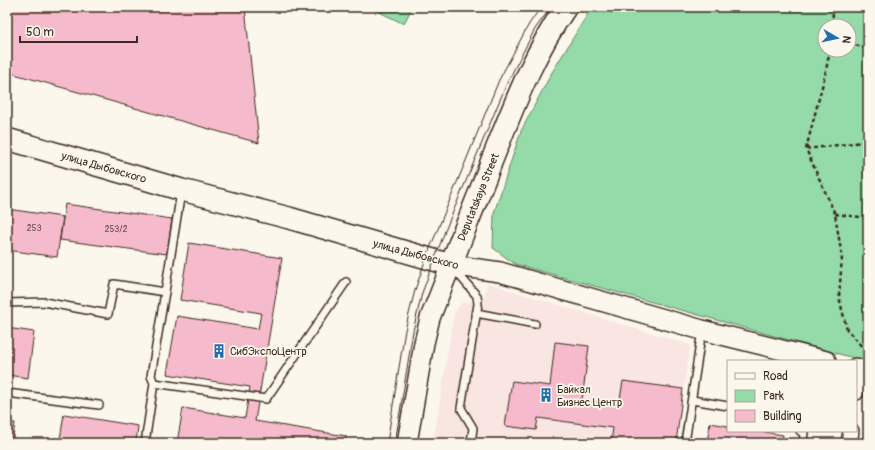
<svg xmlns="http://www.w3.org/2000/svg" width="875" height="450" viewBox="0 0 875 450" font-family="Pangolin,sans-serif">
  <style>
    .built { fill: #f9e5e2 }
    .green { fill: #94dba9; stroke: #688264; fill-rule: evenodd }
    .building { fill: #f5bbcc; stroke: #3b2a1e }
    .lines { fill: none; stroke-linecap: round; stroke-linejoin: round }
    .service-casing { stroke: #3b2a1e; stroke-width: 10 }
    .minor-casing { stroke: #3b2a1e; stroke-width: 18 }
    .tertiary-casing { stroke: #3b2a1e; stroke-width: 22 }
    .secondary-casing { stroke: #3b2a1e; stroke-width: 24 }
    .path { stroke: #3b2a1e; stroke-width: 2.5; stroke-dasharray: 4 3; stroke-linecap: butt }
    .service { stroke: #fbf7ec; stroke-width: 7 }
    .minor { stroke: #fbf7ec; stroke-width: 15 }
    .tertiary { stroke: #fbf7ec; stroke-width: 19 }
    .secondary { stroke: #fbf7ec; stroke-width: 21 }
    .tram { stroke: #3b2a1e; stroke-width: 1 }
    .labels { text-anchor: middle; stroke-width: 3.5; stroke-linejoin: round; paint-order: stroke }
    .number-label { font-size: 9px; fill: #6a4e4a }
    .street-label { font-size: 11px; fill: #3b2a1e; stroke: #fbf7ec }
    .poi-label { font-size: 11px; fill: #3b2a1e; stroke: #fbf7ec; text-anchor: start }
  </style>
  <rect width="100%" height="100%" fill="#fbf7ec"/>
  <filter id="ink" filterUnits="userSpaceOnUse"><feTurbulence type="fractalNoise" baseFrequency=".025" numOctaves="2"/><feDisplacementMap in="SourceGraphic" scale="8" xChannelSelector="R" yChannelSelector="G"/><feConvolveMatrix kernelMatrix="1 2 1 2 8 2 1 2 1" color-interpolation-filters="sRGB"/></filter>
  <g filter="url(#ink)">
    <path class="built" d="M487,283L690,345L676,443H433L454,314L461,303L484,300Z"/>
    <path class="green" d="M369,7H412L404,24Z
      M592,7H868V362L515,264L493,248L494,213L521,131L551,74ZM825,26H849V50H825Z"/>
    <path class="building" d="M7,7H245L259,143L7,72Z
      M65,204L172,219L167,254L60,240Z
      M7,209L63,217L57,257L7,250Z
      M189,243L282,258L255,421L346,436L345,443H177L183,408L245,418L250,387L167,374L177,316L258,329L261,313L180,300Z
      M7,328L34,332L28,378L7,375Z
      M555,342L589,346L582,400L619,405L623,381L683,389L676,443H611L613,428L538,418L536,430L505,426L512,381L550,386Z
      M64,414L138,426L136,443H87L60,439Z
      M7,422L15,423L12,443H7Z
      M710,423L728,426V431H759L783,435L782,443H707Z"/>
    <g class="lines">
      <defs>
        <path id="service" d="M455,270L477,296L478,304L461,408L473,428L471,443
          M7,303L44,302L108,314L114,284L165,292L181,192
          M476,313L535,324
          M154,383L151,376L165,292
          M7,393L99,405
          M692,400L728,406
          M800,431L804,433L803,443
          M145,443L154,383L266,399L346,282
          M685,443L702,330"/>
        <path id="minor" d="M856,392L859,369
          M849,443L851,431"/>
        <path id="tertiary" d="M856,368L868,372
          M407,443L424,343L430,318L451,265L500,272L702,330L826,361"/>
        <path id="secondary" d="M7,139L182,190L289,218L451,265C464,230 479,195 492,160C513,108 533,54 566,7"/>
      </defs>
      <use href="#service" class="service-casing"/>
      <use href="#minor" class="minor-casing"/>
      <use href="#tertiary" class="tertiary-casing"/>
      <use href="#secondary" class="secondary-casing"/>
      <path class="path" d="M830,7L833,12L832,26
        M849,43L868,49
        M830,50L825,75L806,149L835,214L842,257L839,297L847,330L866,351
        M806,149L862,142L868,140
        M835,214L868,218"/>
      <use href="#service" class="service"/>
      <use href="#minor" class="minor"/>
      <use href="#tertiary" class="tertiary"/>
      <use href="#secondary" class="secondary"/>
      <path class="tram" d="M387,443L405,330L415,290L426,258L499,80L529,24L541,7
        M395,443L413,331L422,293L445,231L507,83L535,29L551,7"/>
    </g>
  </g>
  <defs>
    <symbol id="building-bare" viewBox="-9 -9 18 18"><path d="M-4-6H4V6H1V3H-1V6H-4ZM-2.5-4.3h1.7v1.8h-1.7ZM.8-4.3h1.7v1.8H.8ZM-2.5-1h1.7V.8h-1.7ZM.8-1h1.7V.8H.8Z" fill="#1f6fb2" stroke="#fbf7ec" stroke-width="2.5" paint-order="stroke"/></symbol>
  </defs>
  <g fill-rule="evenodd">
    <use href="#building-bare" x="209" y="341" width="20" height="20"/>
    <use href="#building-bare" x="536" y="385" width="20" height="20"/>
  </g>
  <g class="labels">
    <g class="number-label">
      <text x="34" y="231">253</text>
      <text x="116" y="232">253/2</text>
    </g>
    <g class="street-label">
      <text transform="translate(104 167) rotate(16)" y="4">улица Дыбовского</text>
      <text transform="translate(478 197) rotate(-68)" y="4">Deputatskaya Street</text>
      <text transform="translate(416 254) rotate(15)" y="4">улица Дыбовского</text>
    </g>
    <g class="poi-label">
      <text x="230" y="355">СибЭкспоЦентр</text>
      <text x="557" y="393">Байкал<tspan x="557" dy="13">Бизнес Центр</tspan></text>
    </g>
  </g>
  <rect width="875" height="450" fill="none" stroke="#fbf7ec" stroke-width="24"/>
  <rect x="12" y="12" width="851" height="426" fill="none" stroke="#3b2a1e" stroke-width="1.5" filter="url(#ink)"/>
  <rect x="727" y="360" width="130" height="72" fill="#fbf7ec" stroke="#aea59a"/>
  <rect x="735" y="373" width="20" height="6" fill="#fbf7ec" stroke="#aea59a"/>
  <text x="763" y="380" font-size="12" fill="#3b2a1e">Road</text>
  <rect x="735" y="390" width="20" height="12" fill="#94dba9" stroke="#aea59a"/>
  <text x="763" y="400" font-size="12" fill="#3b2a1e">Park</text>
  <rect x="735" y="410" width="20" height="12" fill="#f5bbcc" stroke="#aea59a"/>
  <text x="763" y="420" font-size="12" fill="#3b2a1e">Building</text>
  <g transform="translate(837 38) rotate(99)"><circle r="19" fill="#fbf7ec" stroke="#aea59a"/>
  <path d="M0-3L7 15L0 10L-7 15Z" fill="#1f6fb2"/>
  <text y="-6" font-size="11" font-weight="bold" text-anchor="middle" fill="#3b2a1e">N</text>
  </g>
  <path d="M20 36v6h117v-6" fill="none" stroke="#3b2a1e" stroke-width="2"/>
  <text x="26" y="36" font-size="12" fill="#3b2a1e" stroke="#fbf7ec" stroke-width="3" paint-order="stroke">50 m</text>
</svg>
